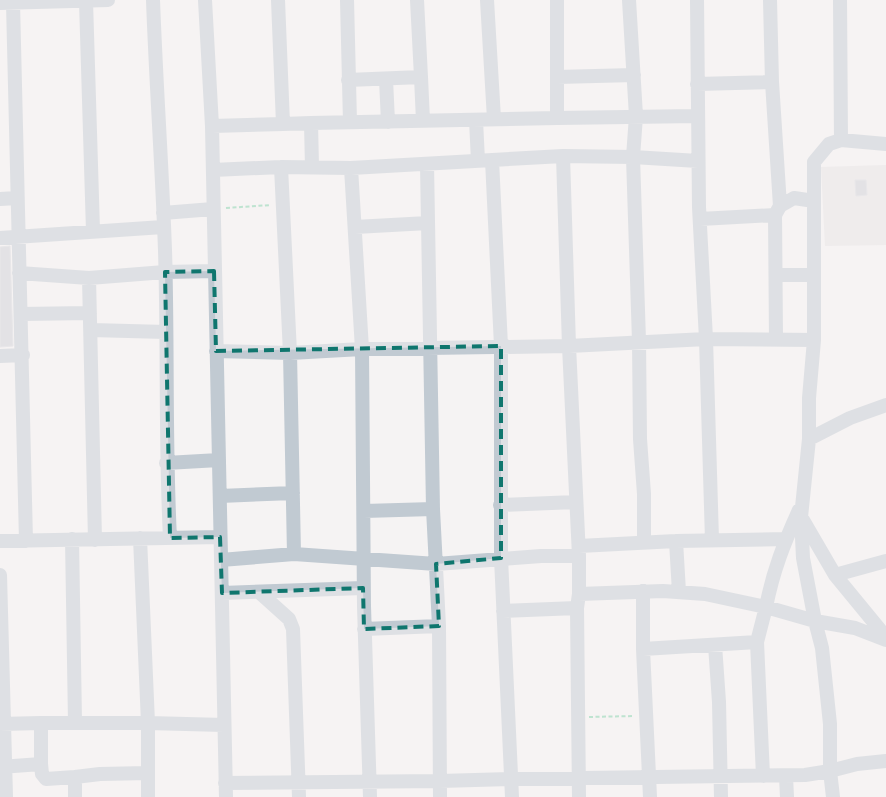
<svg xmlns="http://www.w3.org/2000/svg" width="886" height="797" viewBox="0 0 886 797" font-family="'Fira Sans',sans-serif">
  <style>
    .education { fill: #e6e4e5 }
    .building { fill: #cdcfd5; stroke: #d7d9de }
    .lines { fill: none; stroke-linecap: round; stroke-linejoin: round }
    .path { stroke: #7ad0a6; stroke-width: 2; stroke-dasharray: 4 2.5; stroke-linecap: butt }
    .minor { stroke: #c1cad2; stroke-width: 14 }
    .marked { fill: none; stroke: #0f766e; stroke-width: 4; stroke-dasharray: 10 6; stroke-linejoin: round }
  </style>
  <rect width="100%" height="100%" fill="#f5f3f3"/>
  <path class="education" d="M886,165V245L825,246L821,167Z"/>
  <path class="building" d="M855,180H866L867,195L856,196Z
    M10,246L13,346L0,347V247Z"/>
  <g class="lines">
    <path class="path" d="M226,208L271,205
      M589,717L634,716"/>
    <path class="minor" d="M153,0C156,83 162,166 165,250C168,346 165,442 170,538
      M205,0L212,126L226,797
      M278,0L283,124L311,123L312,167
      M347,0L350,122
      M487,0L494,119
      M557,0V118L697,116
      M629,0L636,116L633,157L639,341L640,439L644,494V542
      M697,0L699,207L706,339L712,540
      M770,0L772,82L780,206L775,215L776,338
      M840,0L841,140
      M86,1L93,231
      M0,3L108,0
      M13,3C17,182 23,361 26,541
      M421,77L423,121
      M557,77L634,75
      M386,79L388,122
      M348,80L421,77L417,0
      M697,84L772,82
      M476,120L478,161
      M311,123L557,118
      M212,126L283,124
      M563,156L569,346L579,556V594L577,608L579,797
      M492,160L501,346V558L512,797
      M427,164L433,509L439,626L440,797
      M281,167L290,353L294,554
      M351,168L362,349L364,606L370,797
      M213,170L281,167L351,168L563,156L633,157L698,161
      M0,199L17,198
      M780,206L794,198L814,201
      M163,213L213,209
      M700,219L775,215
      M355,227L428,223
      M0,238L163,227
      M19,273L89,278L165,272L214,271
      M776,275H814
      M89,278L95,540
      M21,314L90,313
      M91,330L166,332
      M216,351L290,353L362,349L569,346L706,339L814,340
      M0,356L23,355
      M809,439L850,418L886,405
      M166,463L219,460
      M220,496L293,493
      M500,505L576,502
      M364,511L433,509
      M803,520L835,575L886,637
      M140,538L148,723L224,725
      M72,539L75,722
      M0,541L220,537
      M676,541L679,592
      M579,546L676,541L786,539
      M221,560L294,554L436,564L541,556H579
      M0,575L6,797
      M835,575L886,561
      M643,591V649L650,797
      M259,592L289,619L293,629L299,797
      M222,593L363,588
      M579,594L663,591L705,594L766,607C773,571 784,543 799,510
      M503,611L577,608
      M364,629L439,626
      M715,645L719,702L721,797
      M643,649L757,642
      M0,724L41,723
      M41,764L42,774L46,779L75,777
      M0,767L41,764V723H148V797
      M763,776L757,642L766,607L815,621L855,628L886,640
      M786,776L787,797
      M225,783L440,781L512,779L805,775L830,771V724L822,648L815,621L803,558L801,517L809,439V398L814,340V162L829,144L841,140L886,144
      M75,797V777L100,774L148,773
      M833,797L830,771L857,764L886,761"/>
  </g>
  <path d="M0 0H886V797H0ZM214,271L216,351L501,346V558L436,564L439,626L364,629L363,588L222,593L220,537L170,538L165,272Z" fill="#f5f3f3" fill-opacity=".55" fill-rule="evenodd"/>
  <path class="marked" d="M214,271L216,351L501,346V558L436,564L439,626L364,629L363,588L222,593L220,537L170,538L165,272Z"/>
</svg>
